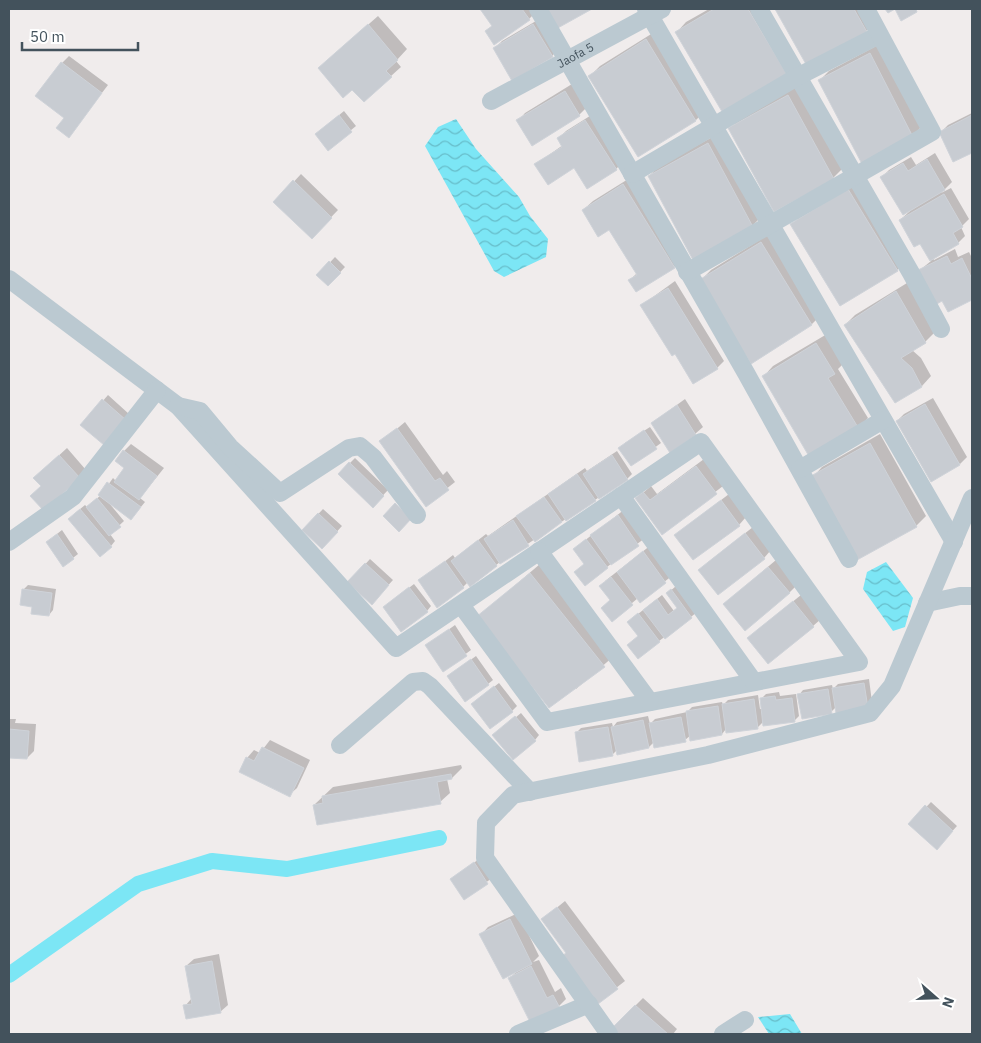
<svg xmlns="http://www.w3.org/2000/svg" width="981" height="1043" viewBox="0 0 981 1043" font-family="'IBM Plex Sans',sans-serif">
  <style>
    .water { fill: url(#water-waves) }
    .shadow { fill: #0003 }
    .lines { fill: none; stroke-linecap: round; stroke-linejoin: round }
    .canal { stroke: #7ce6f5; stroke-width: 16 }
    .building { fill: #c8ccd2; stroke: #cfd3d9 }
    .minor { stroke: #bbc9d1; stroke-width: 18 }
    .labels { text-anchor: middle; stroke-width: 4.5; stroke-linejoin: round; paint-order: stroke }
    .street-label { font-size: 12px; fill: #43525c; stroke: #fff }
  </style>
  <defs>
    <pattern id="water-waves" width="16" height="10" patternUnits="userSpaceOnUse" patternTransform="scale(1.25)"><rect width="16" height="10" fill="#7ce6f5"/><path d="M0 5q4-4 8 0t8 0" fill="none" stroke="#67bdca"/></pattern>
  </defs>
  <rect width="100%" height="100%" fill="#f0ecec"/>
  <path class="water" d="M456,119L476,149L519,197L530,216L548,239L546,257L504,277L494,271L425,146L438,127Z
    M886,562L913,598L905,627L893,631L863,589L867,572Z
    M790,1014L802,1034H769L758,1017Z"/>
  <path class="shadow" d="M481,9H534L536,12L529,19L486,31L493,25Z
    M709,9H763L797,66L677,32L686,22Z
    M777,9H869L876,21L866,31L807,64Z
    M378,16L407,49L396,61L401,67L391,76L329,59Z
    M541,18L560,48L552,56L513,79L495,48L502,41Z
    M656,31L705,111L696,120L590,76L600,66Z
    M880,44L922,126L913,136L819,81L829,71Z
    M69,56L108,85L69,136L62,63Z
    M572,84L586,108L579,115L518,121L525,113Z
    M798,86L843,168L833,178L730,128L740,118Z
    M344,111L356,126L328,149L321,130Z
    M972,113V151L954,160L941,132L948,125Z
    M593,114L623,162L616,169L536,164L563,145L559,138L566,131Z
    M718,134L762,216L752,226L649,176L659,166Z
    M935,153L952,182L941,193L951,188L969,219L961,227L965,236L958,243L933,258L934,260L955,249L958,257L969,252L972,258V298L948,310L943,299L920,270L931,261L920,242L900,220L910,211L882,177L889,170L911,157L916,165Z
    M301,174L338,210L312,237L275,202Z
    M633,176L684,257L674,267L630,280L637,273L609,228L583,210L593,201Z
    M858,180L907,260L897,270L792,225L801,215Z
    M771,233L821,315L812,324L701,280L711,270Z
    M335,257L345,267L328,285L318,275Z
    M675,281L724,361L717,368L642,305Z
    M907,283L935,332L925,342L912,350L921,358L931,376L922,386L895,401L845,325L855,315Z
    M827,334L844,363L838,369L868,418L858,428L764,376L773,366Z
    M108,395L129,414L104,443L82,425Z
    M933,398L967,457L960,464L897,421L904,414Z
    M685,399L703,427L695,434L652,423Z
    M405,422L443,475L447,471L455,482L426,505L381,442Z
    M650,427L661,443L631,465L625,443Z
    M880,434L926,516L916,526L813,477L822,467Z
    M131,444L164,468L140,498L145,502L136,513L109,503L124,521L110,534L115,541L111,546L74,514L85,505L87,507L101,495L113,478L116,481L126,467L124,451Z
    M67,448L86,470L79,477L42,486V471Z
    M617,451L632,474L627,479L500,562L470,585L468,582L463,587L420,581L453,555L455,558L486,534L488,536L585,468L587,471Z
    M355,458L388,490L373,506L339,474Z
    M704,459L723,486L662,533L637,498L651,486L657,494Z
    M729,494L746,517L739,525L675,535Z
    M323,509L342,526L322,548L303,530Z
    M625,509L645,538L607,567L585,563L579,545Z
    M753,527L771,550L764,558L707,563Z
    M62,530L78,554L64,565L53,537Z
    M651,545L673,575L640,601L638,598L612,620V600L605,581Z
    M370,559L393,580L372,603L349,582Z
    M776,560L797,585L789,593L724,604Z
    M540,564L614,656L576,689L478,617Z
    M414,584L431,606L427,611L389,603Z
    M28,585L56,589L53,610L49,615L23,590Z
    M676,586L696,613L638,657L639,636L633,618L662,595L674,611L679,607L668,593Z
    M801,595L821,619L813,626L756,631Z
    M455,625L471,650L444,670L427,645Z
    M476,656L493,680L488,684L448,676Z
    M869,679L872,702L836,707L831,712L799,695L803,690L832,685L833,689L838,684Z
    M499,683L517,706L512,711L472,704Z
    M779,692L780,696L796,694L799,716L794,721H764L757,728L726,729L722,734L691,735L685,740L654,742L649,747L617,750L612,755L576,733L581,728L612,723L613,727L617,722L648,716L650,724L655,719L687,712L692,707L722,702L723,705L728,700L758,695L760,709H763L761,699L766,694Z
    M521,713L539,735L535,740L499,731Z
    M9,719H16L15,723L36,724L34,751L27,758L9,757Z
    M270,740L310,760L297,788L289,795L240,771L247,758L254,750L260,753Z
    M461,765L462,768L452,778L447,779L450,793L440,802L314,805L333,787Z
    M931,802L957,826L937,848L910,824Z
    M479,859L492,878L465,898L452,879Z
    M565,901L625,981L598,1002L568,953L543,919Z
    M518,913L539,956L533,962L539,960L555,992L561,988L566,999L559,1006L510,978L516,972L481,935L488,927Z
    M219,954L228,1005L220,1012L185,1006L192,998L186,966L194,959Z
    M643,998L677,1029L673,1034H619L612,1029Z"/>
  <g class="lines">
    <path class="canal" d="M9,975L138,884L212,861L287,869L439,838"/>
  </g>
  <path class="building" d="M480,9H522L530,20L494,45L485,31L492,26Z
    M546,9H592L556,29Z
    M714,9H748L788,76L724,115L675,32Z
    M775,9H854L867,32L807,66Z
    M885,9H916L917,12L901,21L895,9L888,13Z
    M368,24L398,60L386,71L392,77L364,102L352,90L343,98L318,68Z
    M533,24L553,57L512,81L493,48Z
    M646,39L696,121L638,157L588,76Z
    M870,53L913,137L862,164L818,80Z
    M61,62L102,93L69,138L56,128L64,118L35,96Z
    M565,91L580,116L532,146L516,120Z
    M788,95L834,179L774,212L728,128Z
    M339,115L352,132L328,151L315,134Z
    M972,115V153L953,162L939,132Z
    M585,120L617,170L587,189L574,168L548,185L534,164L562,147L557,138Z
    M708,143L753,227L693,260L648,176Z
    M927,159L945,190L903,215L880,177L903,163L908,171Z
    M293,180L332,218L312,239L273,202Z
    M623,184L675,268L636,292L628,280L637,275L609,230L598,237L582,210Z
    M848,189L898,271L840,306L790,224Z
    M944,194L963,227L953,233L959,244L930,261L920,244L914,247L899,220Z
    M761,242L812,325L751,364L699,280Z
    M947,256L951,264L962,258L972,279V300L948,312L942,301L935,305L918,270Z
    M329,261L341,273L328,286L316,275Z
    M668,288L718,369L693,384L675,354L672,356L640,305Z
    M896,291L926,343L901,358L912,368L922,387L895,403L844,325Z
    M816,343L835,374L828,378L859,429L810,458L762,376Z
    M102,399L126,420L104,445L80,425Z
    M925,404L960,465L931,482L896,421Z
    M677,405L696,435L670,453L651,423Z
    M397,428L435,481L440,478L449,490L426,507L379,441Z
    M644,430L657,449L631,466L618,448Z
    M870,443L917,527L857,560L811,476Z
    M123,450L157,476L139,500L114,482L124,468L115,461Z
    M59,455L80,478L44,511L30,496L41,486L33,478Z
    M612,455L628,480L599,499L583,474Z
    M349,462L384,496L373,508L338,474Z
    M696,466L717,494L662,535L635,498L643,492L650,500Z
    M577,474L596,501L566,521L548,494Z
    M107,482L141,507L131,520L98,495Z
    M544,497L562,522L535,542L516,516Z
    M97,498L121,527L109,536L86,507Z
    M721,500L740,526L693,560L674,535Z
    M395,503L411,519L399,532L383,516Z
    M80,509L112,547L100,557L68,519Z
    M318,513L338,532L322,549L302,530Z
    M618,515L639,546L611,565L590,535Z
    M513,520L529,546L500,564L484,539Z
    M745,533L765,559L718,595L698,570Z
    M57,534L74,559L63,567L46,542Z
    M586,539L608,568L585,586L574,572L584,564L573,549Z
    M478,540L497,566L470,587L451,561Z
    M643,551L666,583L640,603L617,572Z
    M445,561L464,588L437,608L418,580Z
    M365,563L389,585L372,605L347,582Z
    M768,567L790,593L745,631L723,604Z
    M530,573L605,667L549,708L476,617Z
    M611,577L633,605L612,622L601,608L610,600L599,586Z
    M409,587L428,612L401,632L383,607Z
    M22,589L52,593L49,616L31,614L32,607L20,605Z
    M671,589L692,618L665,639L643,610L657,599L668,615L677,608L666,593Z
    M793,601L814,627L768,664L747,638Z
    M638,613L660,642L638,659L627,645L638,636L627,622Z
    M449,629L467,656L443,672L425,645Z
    M471,659L489,685L465,702L447,676Z
    M864,683L868,708L836,713L832,688Z
    M494,686L513,712L490,729L471,704Z
    M828,689L832,714L802,719L797,694Z
    M775,696L776,700L792,698L795,722L763,726L760,698Z
    M754,699L758,729L726,733L722,704Z
    M718,706L722,735L690,741L686,711Z
    M515,716L536,741L513,760L492,735Z
    M681,717L686,742L654,748L649,723Z
    M643,720L649,748L617,755L611,727Z
    M608,727L613,756L579,762L575,732Z
    M9,729L29,731L27,759L9,758Z
    M262,747L304,768L290,797L239,772L246,757L254,761Z
    M451,774L452,779L437,782L441,804L317,825L313,805L323,803L322,796Z
    M925,805L953,831L937,850L908,824Z
    M474,862L488,884L464,900L450,879Z
    M557,907L618,989L598,1004L562,956L566,953L541,919Z
    M510,919L532,964L503,979L479,934Z
    M212,961L221,1013L186,1019L183,1005L192,1004L185,966Z
    M531,966L547,998L553,995L560,1008L530,1022L508,978Z
    M635,1005L668,1034H617L611,1029Z"/>
  <g class="lines">
    <g class="minor">
      <path d="M538,9L746,373L849,559"/>
      <path d="M646,9L954,542"/>
      <path d="M759,9L911,273L941,329"/>
      <path id="s1" d="M491,101L662,9"/>
      <path d="M632,174L797,77L879,35"/>
      <path d="M687,272L932,132L866,9"/>
      <path d="M9,279L178,406L396,648L701,442L859,662L547,722L461,605"/>
      <path d="M178,406L200,411L230,447L280,493L349,448L360,446L373,457L417,515"/>
      <path d="M800,469L883,420"/>
      <path d="M621,496L754,682"/>
      <path d="M9,542L73,497L157,390"/>
      <path d="M539,551L650,702"/>
      <path d="M927,603L960,596H972"/>
      <path d="M340,745L413,682L423,681L430,686L530,792"/>
      <path d="M518,1034L589,1004"/>
      <path d="M609,1034L485,858L486,823L513,795L708,755L870,713L892,686L972,498"/>
      <path d="M723,1034L745,1020"/>
    </g>
  </g>
  <g class="labels">
    <g class="street-label">
      <text dy="4" stroke="none"><textPath href="#s1" startOffset="96">Jaofa 5</textPath></text>
    </g>
  </g>
  <rect width="981" height="1043" fill="none" stroke="#43525c" stroke-width="20"/>
  <g transform="translate(936 998) rotate(110)" stroke="#ffffff" stroke-width="4" paint-order="stroke">
  <path d="M0-4L9 19L0 12L-9 19Z" fill="#43525c"/>
  <text y="-8" font-size="14" font-weight="bold" text-anchor="middle" fill="#43525c">N</text>
  </g>
  <path d="M22 42v8h116v-8" fill="none" stroke="#43525c" stroke-width="2.5"/>
  <text x="30" y="42" font-size="15" fill="#43525c" stroke="#ffffff" stroke-width="4" paint-order="stroke">50 m</text>
</svg>
